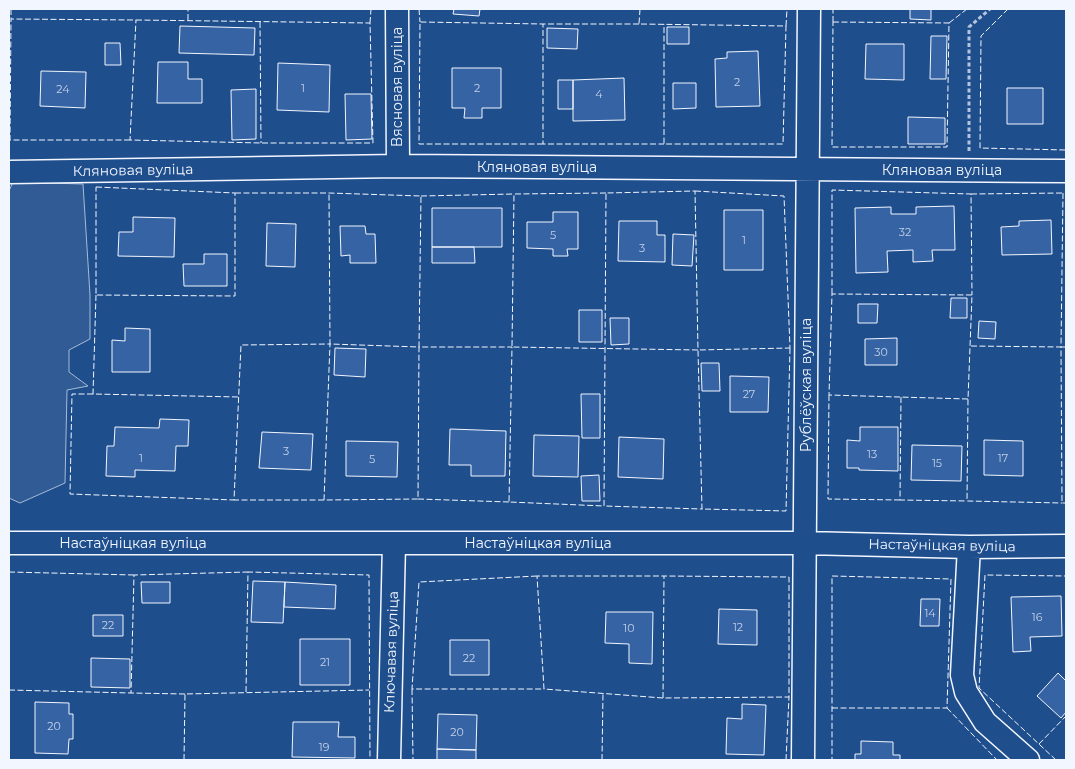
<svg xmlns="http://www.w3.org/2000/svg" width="1075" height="769" viewBox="0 0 1075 769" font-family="Montserrat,sans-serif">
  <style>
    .green { fill: #305b95; stroke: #a8bbd7 }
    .building { fill: #3563a3; stroke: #f2f6ff }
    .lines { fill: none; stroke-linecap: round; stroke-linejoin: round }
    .minor-casing { stroke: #f2f6ff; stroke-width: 25 }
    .path { stroke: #b3c4dc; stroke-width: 3; stroke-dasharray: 4 2.5; stroke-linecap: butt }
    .minor { stroke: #1f4e8c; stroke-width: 22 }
    .fence { stroke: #f2f6ff; stroke-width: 1; stroke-dasharray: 6 2.5; stroke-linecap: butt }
    .labels { text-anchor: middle; stroke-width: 4; stroke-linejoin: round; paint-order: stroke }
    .number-label { font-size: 11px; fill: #c3d1e8 }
    .street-label { font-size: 14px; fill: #f2f6ff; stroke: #1f4e8c }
  </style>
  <rect width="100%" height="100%" fill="#1f4e8c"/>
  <path class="green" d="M13,182L83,184L90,295V339L69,350V372L88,386L67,390L65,483L20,503L9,498V191Z"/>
  <path class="building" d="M454,9H480L479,16L453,14Z
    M910,9H931V20L910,19Z
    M180,26L255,28L254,55L179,53Z
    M667,27H689V44H667Z
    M547,28L578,29L577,49L547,48Z
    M931,36H947L946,79H930Z
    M105,43H120L121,65H105Z
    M866,44H904V80L865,79Z
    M758,51L760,106L716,107L715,59L727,58V52Z
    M158,62H188V79H202V103H157Z
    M278,63L330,65L329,112L277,110Z
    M452,68H501V108H482V118H464L465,108H452Z
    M41,71L86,72L85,108L40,106Z
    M624,78L625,120L573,121V80Z
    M558,80H573V109H558Z
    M673,83H696V108L673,109Z
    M1007,88H1043V124H1007Z
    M256,89V139L232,140L231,90Z
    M345,94H371L372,139L346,140Z
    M908,117L945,118V144H908Z
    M954,206L955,250H932L933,261L913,262V250L887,251L888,272L856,273L855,208L891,207V214H916V207Z
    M432,208H502V247H432Z
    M724,210H763V270H724Z
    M553,212H578V249H567L568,256H553V249L527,248V222H553Z
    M133,217L175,218L174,257L118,256L119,232H133Z
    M1051,220L1052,254L1002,255L1001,227L1019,226V221Z
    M619,221H657V235H665V262L618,261Z
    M267,223L296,224L295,267L266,266Z
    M340,226H365L366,234H375L376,263H350V255L341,256Z
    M673,234L694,235L692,266L672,265Z
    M432,247H474L475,263H432Z
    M204,254H227V286H184L183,264H204Z
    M951,298H967V318H950Z
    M858,304H878L877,323H858Z
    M579,310H602V342H579Z
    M610,318H629V344L611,345Z
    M979,321L996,322L995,339L978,338Z
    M125,328L150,329V372H112V340L125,341Z
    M897,338V365H865V339Z
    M335,348L366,349L365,377L334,375Z
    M701,363H719L720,391H702Z
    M730,376L769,377L768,412H730Z
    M581,394H600V438H582Z
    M160,419L189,420L188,446H176L175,471L135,470V477L106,476L107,446H114L115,427L159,428Z
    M860,427H898V471L859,470V468H847V440L860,441Z
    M450,429L506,431L505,476H471V465H449Z
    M262,432L313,434L311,470L259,468Z
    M534,435L579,436L578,477L533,476Z
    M619,437L664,439L663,479L618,477Z
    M984,440L1023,441V476L984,475Z
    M346,441L398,442L397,477L346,476Z
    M912,445L962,446L961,481L911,480Z
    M599,475L600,501H582L581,476Z
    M253,581L285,582L283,623L251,622Z
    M141,582H170V603H142Z
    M285,582L336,585L335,609L284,607Z
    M1061,596L1062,636L1030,637L1031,651L1013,652L1011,597Z
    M921,599H940L939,626H920Z
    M719,609L757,610V645L718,644Z
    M606,612H653L652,664L629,663V644L605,643Z
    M93,615H123V636H93Z
    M300,639H350V685H300Z
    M450,640H489V675H450Z
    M91,658L130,659V688L91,687Z
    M1058,673L1066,681V712L1061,718L1037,696Z
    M35,702L69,703V714H73V739H69L68,754L35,753Z
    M742,704L766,705L764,755L726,754L727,718L742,719Z
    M438,714L477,715L476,750L437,749Z
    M293,722H339L338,737H355V758L292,757Z
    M861,741L893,742V755H900V760H855V754H861Z
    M437,749L476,750V760H437Z"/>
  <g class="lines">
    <defs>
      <path id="minor" d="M397,9L398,166
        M9,172L398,166L1066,171
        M9,543H805L969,547L1066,546
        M969,547L962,675L966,692L985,722L1028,760
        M389,760L394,543
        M803,760L809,9"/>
    </defs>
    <use href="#minor" class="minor-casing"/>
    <path class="path" d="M969,151V27L990,9"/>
    <use href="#minor" class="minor"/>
    <path class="fence" d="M11,9V19
      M419,9L420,22
      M640,9L639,24L786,26L783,144H664V24
      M1008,9L981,36L980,148L1066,150
      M136,20L370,23L373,143H261L130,140Z
      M188,20V9
      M260,22L261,143
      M833,22L949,23L947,147H832Z
      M833,22V9
      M370,23L371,9
      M949,23L967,9
      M639,24H543V144H664
      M786,26L787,9
      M130,140H10L11,19L136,20
      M543,144H419L420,22L543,24
      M96,187L235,193V296L96,295Z
      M695,191L784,196L790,348
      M235,193H329L421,196L419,347L330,344L329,193
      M606,193L514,194L512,347L698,350L695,191L606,193L604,506L702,509
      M971,194L1063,193
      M421,196L514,194
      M832,294V190L971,194L972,295
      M96,295L93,394L239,397
      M971,346L1061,347L1063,193H1066
      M1066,347H1061L1062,503H1066
      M790,348L786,511L702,509L698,350Z
      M93,394H72L70,494L234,500
      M829,395L828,499L900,500
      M901,397L900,500L967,501
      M968,399L829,395L832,294L972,295L968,399L967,501L1062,503
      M418,499L509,502
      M324,500H234L241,345L330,344L324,500L418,499L419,347H512L509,502L604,506
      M9,572L134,575
      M537,576L419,582L412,689H544
      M412,689L413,760
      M9,690L131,693
      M246,692L248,572L369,575L370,760
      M185,694L131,693L134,575L248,572
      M663,698L664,576L789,577V697L663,698L544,689L537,576H664
      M832,708H947L951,579L832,576V760
      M947,708L997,760
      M1039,744L1066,716
      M184,760L185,694L369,690
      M602,760L603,693
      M786,760L789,697
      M1056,760L979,688L985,575L1066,576"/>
  </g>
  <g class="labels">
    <g class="number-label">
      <text x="737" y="86">2</text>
      <text x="303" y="92">1</text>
      <text x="477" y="92">2</text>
      <text x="63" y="93">24</text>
      <text x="599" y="98">4</text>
      <text x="905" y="236">32</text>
      <text x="553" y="239">5</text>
      <text x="744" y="244">1</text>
      <text x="642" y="252">3</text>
      <text x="881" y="356">30</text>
      <text x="749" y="398">27</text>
      <text x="286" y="455">3</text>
      <text x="872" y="458">13</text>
      <text x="141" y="462">1</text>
      <text x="1003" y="462">17</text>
      <text x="372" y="463">5</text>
      <text x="937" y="467">15</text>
      <text x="930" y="617">14</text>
      <text x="1037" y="621">16</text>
      <text x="108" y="629">22</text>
      <text x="738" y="631">12</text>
      <text x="629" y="632">10</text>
      <text x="469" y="662">22</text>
      <text x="325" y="666">21</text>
      <text x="54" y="730">20</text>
      <text x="457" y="736">20</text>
      <text x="324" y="751">19</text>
    </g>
    <g class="street-label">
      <text transform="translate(397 87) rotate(-90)" y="5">Вясновая вуліца</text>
      <text x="537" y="172">Кляновая вуліца</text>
      <text transform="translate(133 170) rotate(-1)" y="5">Кляновая вуліца</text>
      <text x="942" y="175">Кляновая вуліца</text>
      <text transform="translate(806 385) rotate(-90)" y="5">Рублёўская вуліца</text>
      <text x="133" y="548">Настаўніцкая вуліца</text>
      <text x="538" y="548">Настаўніцкая вуліца</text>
      <text transform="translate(942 545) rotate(1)" y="5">Настаўніцкая вуліца</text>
      <text transform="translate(391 652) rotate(-88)" y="5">Ключавая вуліца</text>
    </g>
  </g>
  <rect width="1075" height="769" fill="none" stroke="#f2f6ff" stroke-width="20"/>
</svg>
